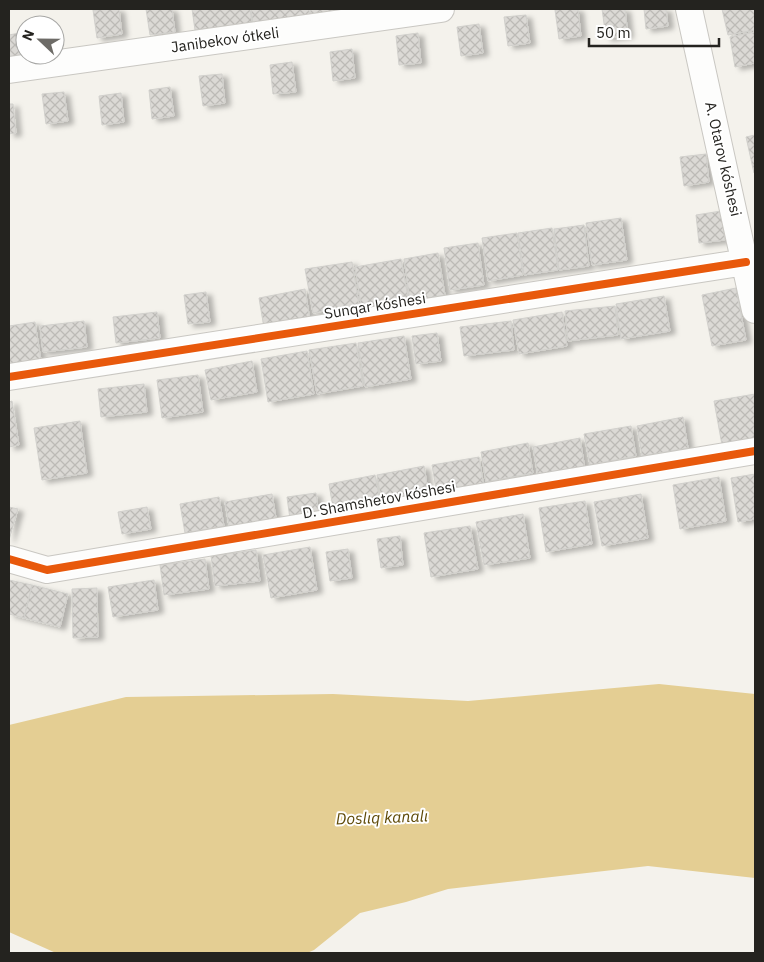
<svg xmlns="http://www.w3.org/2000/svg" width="764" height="962" viewBox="0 0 764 962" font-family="'IBM Plex Sans',sans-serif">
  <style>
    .water { fill: #e4ce93 }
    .building { fill: url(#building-cross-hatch); stroke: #d1d0cc; filter: url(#shadow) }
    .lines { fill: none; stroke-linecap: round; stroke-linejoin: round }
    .minor-casing { stroke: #c9c7c2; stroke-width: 28 }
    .minor { stroke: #fdfdfc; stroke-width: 26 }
    .cycleway-casing { stroke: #fff; stroke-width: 11 }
    .cycleway { stroke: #e8590c; stroke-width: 8 }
    .labels { text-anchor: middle; stroke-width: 4; stroke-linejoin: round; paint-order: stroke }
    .street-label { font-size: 15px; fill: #24231f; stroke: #fff }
    .water-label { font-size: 16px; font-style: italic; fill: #5e4906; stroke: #fff }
  </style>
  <defs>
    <pattern id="building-cross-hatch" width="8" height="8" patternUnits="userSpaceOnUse" patternTransform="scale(1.25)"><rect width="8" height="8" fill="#dbd9d5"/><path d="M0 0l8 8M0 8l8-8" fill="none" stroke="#bcbab6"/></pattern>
    <filter id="shadow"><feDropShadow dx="5.5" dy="3" stdDeviation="2.5" flood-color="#0004"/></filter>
  </defs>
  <rect width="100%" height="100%" fill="#f4f2ec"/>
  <path class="water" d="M659,684L755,694V878L648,866L448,889L406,902L360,913L314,950L307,953H56L9,932V725L126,697L333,694L468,701Z"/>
  <path class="building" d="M119,9L122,34L97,38L93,10Z
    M146,9H172L175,32L150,35Z
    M192,9H250L252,23L195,30Z
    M251,9H309L310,18L253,25Z
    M310,9H349V11L311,16Z
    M566,9H578L581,36L559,39L555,10Z
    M602,9H625L628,35L606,38Z
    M644,9H666L668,26L646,29Z
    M722,9H755V30L728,35Z
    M526,15L530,43L508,46L504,17Z
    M479,24L483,53L461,56L457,27Z
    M755,32V63L735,67L730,37Z
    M19,33L22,61L9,63V35Z
    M418,33L421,63L399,65L396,36Z
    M352,49L355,78L333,81L330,52Z
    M292,62L296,92L273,94L270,65Z
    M222,74L225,103L203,106L199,76Z
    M170,87L174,116L152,119L149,90Z
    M64,92L68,121L46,124L42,94Z
    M121,93L124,122L102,125L99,96Z
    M9,104H13L16,133L9,134Z
    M755,135V173H754L746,137Z
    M706,154L709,182L684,186L680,157Z
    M721,211L725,240L699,243L696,215Z
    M621,218L627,260L592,265L586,223Z
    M584,225L589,266L559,270L554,229Z
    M552,228L558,270L524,275L518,233Z
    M517,233L523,275L488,281L482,238Z
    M478,243L484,285L450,290L444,248Z
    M438,253L445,295L410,301L404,259Z
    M401,259L409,303L362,311L355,267Z
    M352,262L359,305L313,313L305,269Z
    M736,288L746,340L712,346L702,295Z
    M305,289L310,320L264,328L259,298Z
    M206,292L210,322L188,324L184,295Z
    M664,296L670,331L621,339L616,304Z
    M615,306L618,335L568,341L565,311Z
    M157,312L160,338L116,343L113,317Z
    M562,312L567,346L519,354L513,320Z
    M84,321L87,347L43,352L40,326Z
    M511,321L514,350L464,356L460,327Z
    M35,322L41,360L9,365V326Z
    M437,333L441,361L416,364L412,336Z
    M404,336L411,379L365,387L358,343Z
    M356,343L363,386L317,394L309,350Z
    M307,351L314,394L268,402L261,359Z
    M252,361L257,392L211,400L205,370Z
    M198,375L203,412L162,418L157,380Z
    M144,384L147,412L101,417L98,389Z
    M755,394V439L722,445L714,401Z
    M12,401L19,445L9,447V402Z
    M683,417L688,448L642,456L637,426Z
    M80,421L87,473L42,480L34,428Z
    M631,426L636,456L590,465L584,434Z
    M580,438L585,469L538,477L533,447Z
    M528,443L533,473L486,482L481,452Z
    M479,457L484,487L437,495L432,465Z
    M424,466L429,497L382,505L377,475Z
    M755,474V519L738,522L731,478Z
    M375,475L381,506L334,514L329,484Z
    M719,477L726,521L680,529L673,485Z
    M316,493L319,515L290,519L287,497Z
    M272,494L277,524L230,532L225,502Z
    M641,494L648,538L602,546L594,502Z
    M219,497L224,526L185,533L180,504Z
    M585,501L592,544L546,552L539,508Z
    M9,507L18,509L9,540Z
    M147,507L151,529L122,534L118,512Z
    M523,514L530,558L484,565L476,522Z
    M470,526L478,569L431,577L424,533Z
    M400,536L403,565L381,568L377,539Z
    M310,547L317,590L271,598L263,555Z
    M348,549L352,578L330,581L326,552Z
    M256,550L260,581L215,586L211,556Z
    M205,559L209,589L164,595L160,565Z
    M9,580L32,585L24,618L9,614Z
    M154,580L158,610L113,617L108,587Z
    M32,585L68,594L60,627L24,618Z
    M97,588L98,637L73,638L72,589Z"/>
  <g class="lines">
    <defs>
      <path id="minor" d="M689,9L755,310
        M9,70L441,9
        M9,377L746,262
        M9,559L47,570L755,451"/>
    </defs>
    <use href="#minor" class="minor-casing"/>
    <use href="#minor" class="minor"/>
    <defs>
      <path id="cycleway" d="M9,377L746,262
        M9,559L47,570L755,451"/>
    </defs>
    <use href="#cycleway" class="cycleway-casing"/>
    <use href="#cycleway" class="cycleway"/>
  </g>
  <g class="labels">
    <g class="street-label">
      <text transform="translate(225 40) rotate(-8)" y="5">Janibekov ótkeli</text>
      <text transform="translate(723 159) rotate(77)" y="5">A. Otarov kóshesi</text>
      <text transform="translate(375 306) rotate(-9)" y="5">Sunqar kóshesi</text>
      <text transform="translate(379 500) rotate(-10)" y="5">D. Shamshetov kóshesi</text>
    </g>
    <g class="water-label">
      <text transform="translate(382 817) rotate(-2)" y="6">Doslıq kanalı</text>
    </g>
  </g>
  <rect width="764" height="962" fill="none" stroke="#24231f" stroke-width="20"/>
  <g transform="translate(40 40) rotate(292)"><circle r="24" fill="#ffffff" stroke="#a7a7a5"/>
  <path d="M0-4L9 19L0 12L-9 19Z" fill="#6d6b67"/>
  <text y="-8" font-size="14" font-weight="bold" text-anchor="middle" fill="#24231f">N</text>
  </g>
  <path d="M589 38v8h130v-8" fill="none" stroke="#24231f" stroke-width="2.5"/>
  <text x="596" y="38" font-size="15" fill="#24231f" stroke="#ffffff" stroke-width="4" paint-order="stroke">50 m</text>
</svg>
